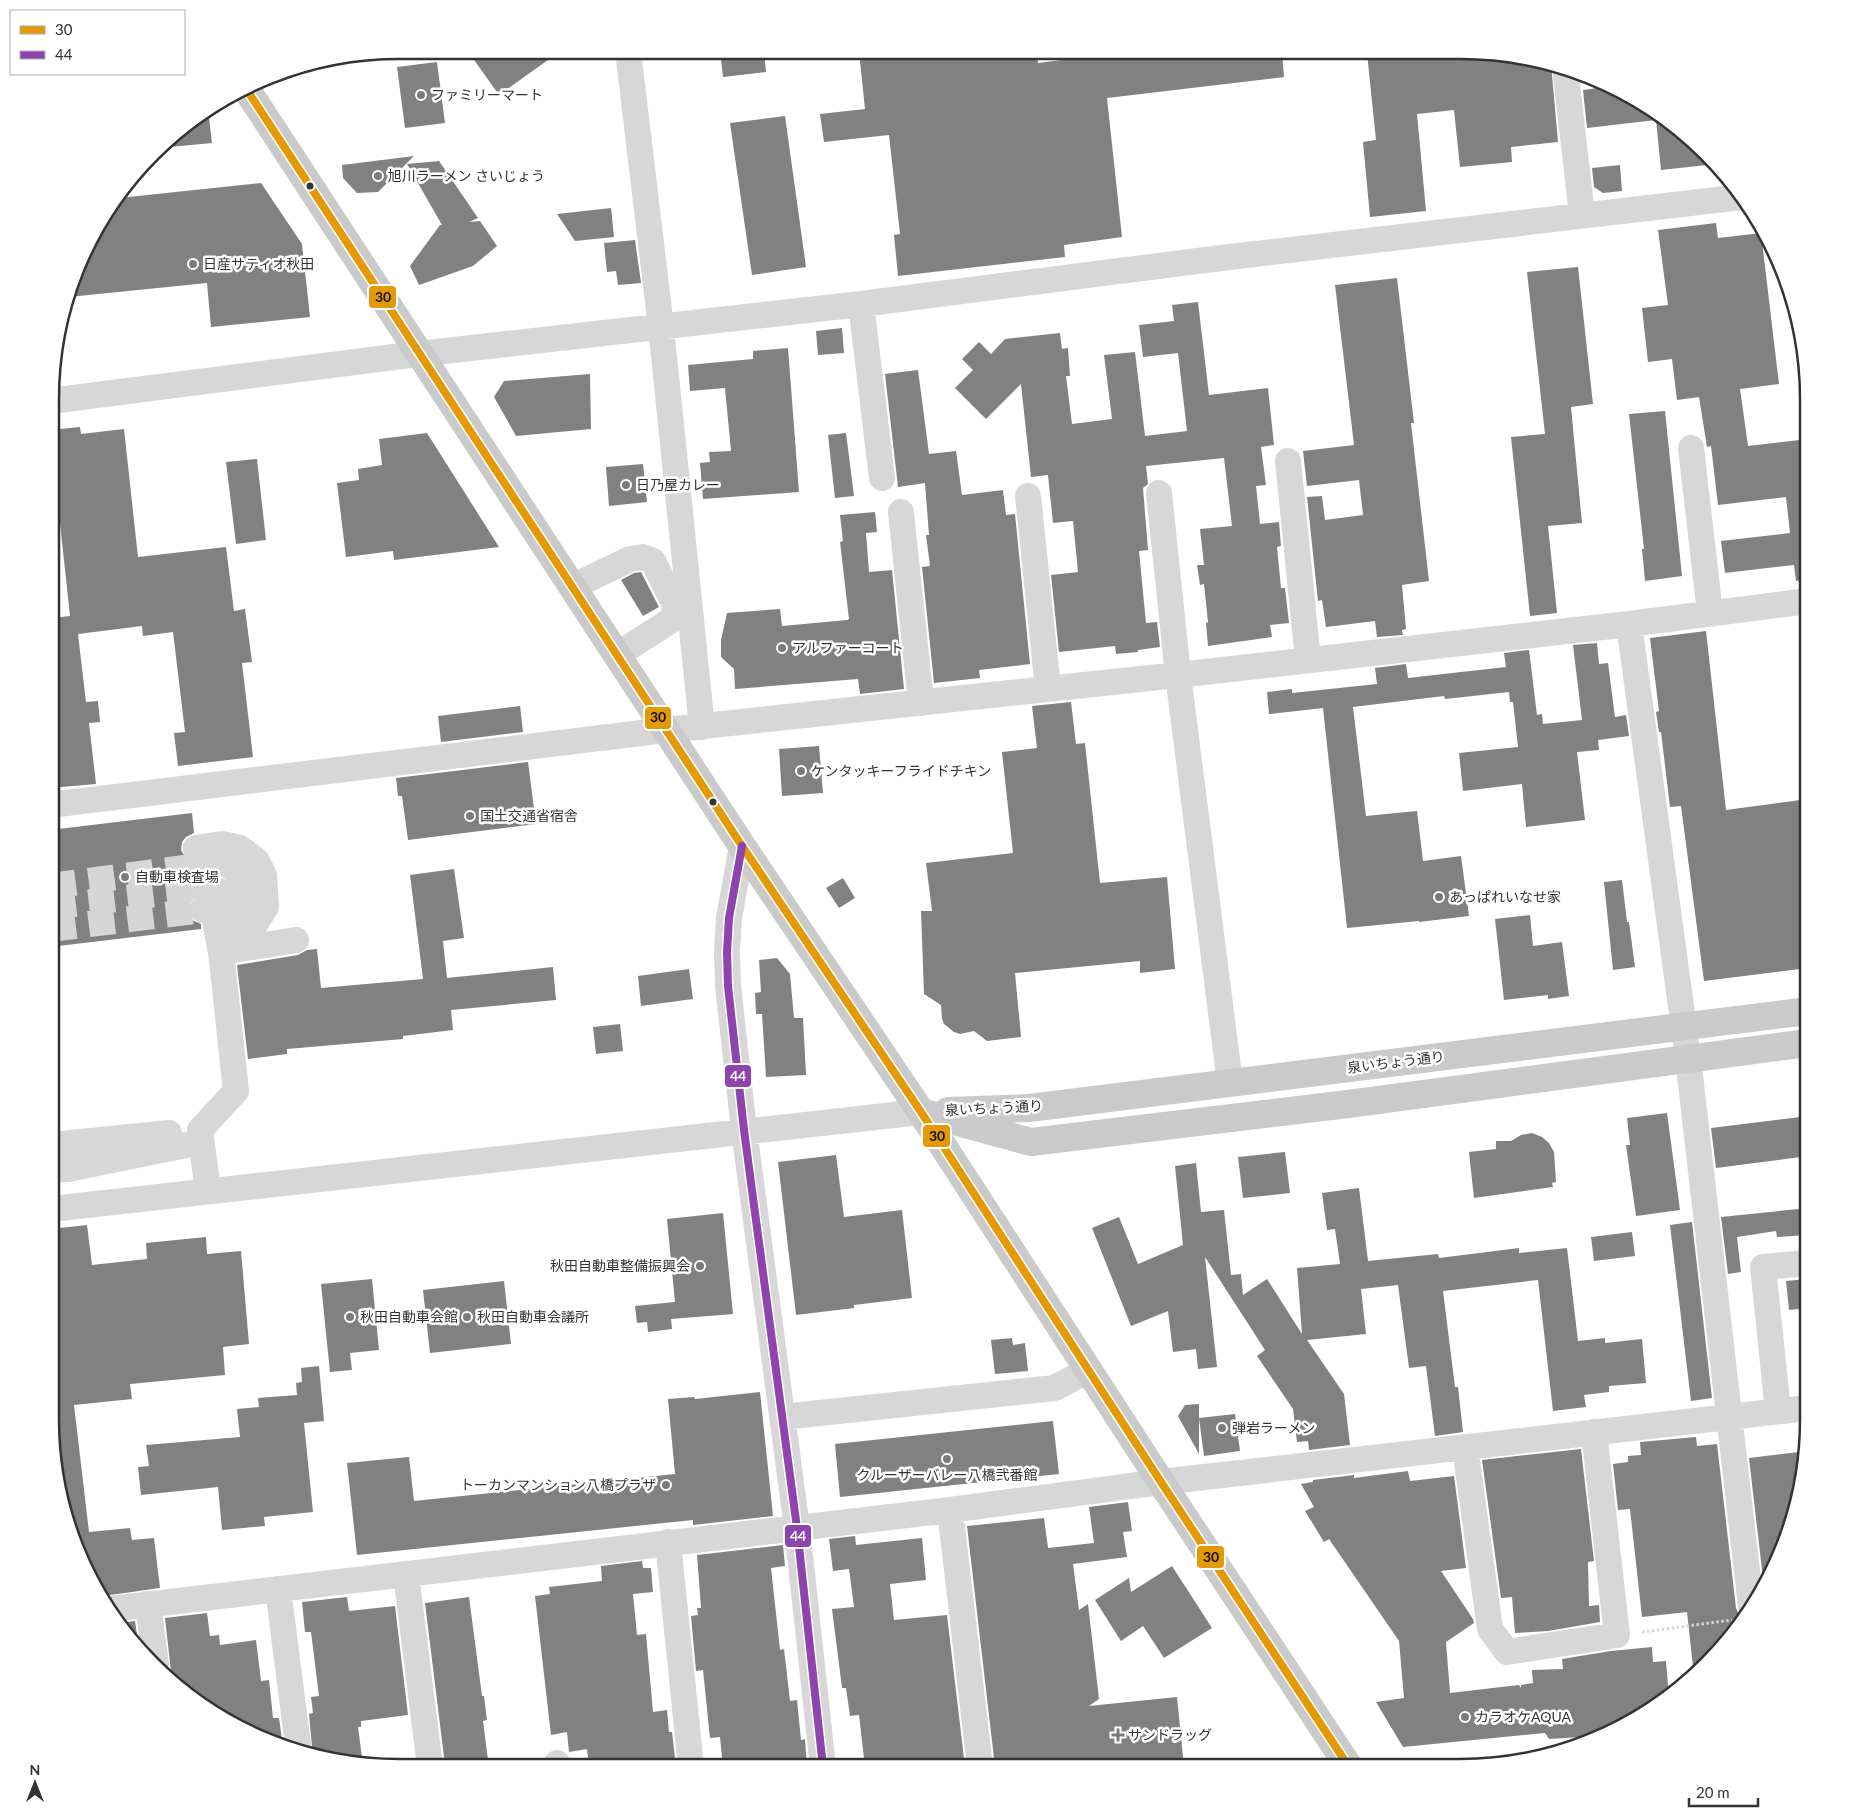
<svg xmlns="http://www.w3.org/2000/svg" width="1859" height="1818" viewBox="0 0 1859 1818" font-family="Lato,'Noto Sans JP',sans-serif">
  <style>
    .building { fill: #818181 }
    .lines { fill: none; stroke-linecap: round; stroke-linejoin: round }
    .minor-tunnel { stroke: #d6d6d6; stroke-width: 26; stroke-dasharray: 26 13; stroke-linecap: butt }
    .path { stroke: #d6d6d6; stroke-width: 3; stroke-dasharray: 2.5 2.5; stroke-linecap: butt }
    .minor { stroke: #d7d7d7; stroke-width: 26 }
    .major { stroke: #cacaca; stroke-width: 28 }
    .bus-1-casing { stroke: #fff; stroke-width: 11 }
    .bus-2-casing { stroke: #fff; stroke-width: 11 }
    .bus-1 { stroke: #e39a05; stroke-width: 8 }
    .bus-2 { stroke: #8e44ad; stroke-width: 8 }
    .poi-dot { fill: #7a7a7a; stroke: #fff; stroke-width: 2 }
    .bus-dot { fill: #333; stroke: #fff; stroke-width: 2 }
    .labels { text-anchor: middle; stroke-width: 5; stroke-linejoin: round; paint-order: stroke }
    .poi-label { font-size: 14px; fill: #333; stroke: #fff; text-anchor: start }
    .street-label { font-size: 14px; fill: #333; stroke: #fff }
    .rim { fill: none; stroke: #333; stroke-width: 2.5 }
    .line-badge { stroke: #fff; stroke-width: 2 }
    .badge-label { font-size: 14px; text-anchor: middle; font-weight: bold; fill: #fff }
    .pale-badge-label { font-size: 14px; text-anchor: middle; font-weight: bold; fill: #111 }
  </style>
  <rect width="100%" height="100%" fill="#fff"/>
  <path class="building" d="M467,50H562L499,95Z
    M720,51H764L766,72L723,77Z
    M859,51L1037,52L1038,63L1101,55L1100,52H1282L1284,77L1107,98L1122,237L1064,245L1065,257L898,276L894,235L900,234L889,135L824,142L820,114L865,109Z
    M1367,53H1505L1551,64L1558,142L1511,147L1512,162L1460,167L1454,110L1417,114L1426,211L1370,217L1363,142L1376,140Z
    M437,62L445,123L405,128L397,67Z
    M1612,86L1635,97L1690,136L1716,164L1661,170L1656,120L1587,128L1583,90Z
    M208,109L212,143L159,148L169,136Z
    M785,116L806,267L752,275L730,123Z
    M414,156L378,192L357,193L343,178L342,165Z
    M439,161L478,218L469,222L480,221L497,246L473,266L419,285L410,266L440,225H442L407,164Z
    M1620,165L1622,191L1603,193L1594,187L1592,168Z
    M261,183L302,244L310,317L211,327L207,283L69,297L97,225L119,198Z
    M611,208L614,237L575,241L557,214Z
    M1716,223L1718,238L1761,233L1779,384L1740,389L1748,446L1808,439V580L1796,581L1794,565L1725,573L1721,541L1790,533L1786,497L1718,505L1711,446L1707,447L1699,397L1677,400L1672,359L1648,362L1642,308L1668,305L1658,230Z
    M635,240L641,283L618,285L616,271L607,272L604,243Z
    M1578,267L1593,404L1571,407L1582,523L1548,526L1557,613L1530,616L1511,437L1545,434L1527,272Z
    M1397,278L1414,423H1411L1429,581L1402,585L1406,629L1402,630L1403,635L1377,637L1375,621L1326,627L1322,600L1318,601L1307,497L1322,496L1325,520L1363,515L1359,480L1307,486L1303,451L1354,445L1335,285Z
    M1198,302L1209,395L1268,388L1274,445L1261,447L1266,485L1256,486L1260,524L1279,522L1281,546L1277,547L1281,588H1285L1289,623L1270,625L1272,637L1208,646L1206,623L1208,622L1204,584L1200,585L1197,565H1204L1200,529L1232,526L1224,458L1146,466L1148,484L1143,488L1148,550L1139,551L1146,623L1157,622L1160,647L1138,650V652L1116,654L1115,646L1059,652L1051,575L1078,572L1073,521L1053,523L1048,475L1031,477L1021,384L986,419L955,388L973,370L962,359L979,342L991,354L1005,339L1060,333L1062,349L1068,348L1070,376H1066L1072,424L1112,419L1104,355L1135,352L1145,436L1187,431L1178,353L1143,357L1139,325L1174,321L1172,305Z
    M842,328L844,353L818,355L816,331Z
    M788,348L799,492L703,499L700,463L710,462L709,452L731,451L725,388L690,391L688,365L753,359V351Z
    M918,370L929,454L956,451L962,495L1003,490L1006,515L1015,514L1030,664L979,670L980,678L934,683L922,567L930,566L926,535H929L925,483L898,487L885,374Z
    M590,374L591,429L516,436L494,397L504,381Z
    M1665,411L1682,576L1645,581L1642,549H1644L1629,414Z
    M80,427L81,434L124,429L138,557L226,547L234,611L245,609L252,662L242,663L253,757L178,766L174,733L185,732L173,632L143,636L142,626L78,634L86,702L98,701L100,722L89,723L96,784L50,788V650H57L53,618L70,616L50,430Z
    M427,433L499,547L394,560L393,551L346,557L337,483L359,480L358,469L382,465L379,439Z
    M846,433L854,496L835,498L828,435Z
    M257,459L266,540L236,544L226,462Z
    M643,464L647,502L609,506L606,467Z
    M875,512L877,532L866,533L869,572L892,570L904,689L860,694L858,679L735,689L734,669L721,657V640L727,613L780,609L782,626L847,620L849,619L840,542L843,541L840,515Z
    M641,572L659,607L643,616L621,580L634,573Z
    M1706,631L1726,810L1808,799V968L1704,981L1681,806L1670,807L1661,732H1659L1656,712L1659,711L1650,638Z
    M1597,643L1599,664L1608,663L1615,717L1626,715L1629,736L1598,740L1599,750L1577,752L1585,820L1526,827L1522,784L1463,791L1459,753L1518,747L1513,702H1510L1509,692L1445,699L1444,696L1353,707L1366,816L1417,811L1423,861L1461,856L1469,916L1419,922V921L1347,928L1323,708L1269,714L1267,692L1292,689V693L1377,684L1375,668L1406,664L1408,678L1506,667L1504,653L1529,650L1537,715L1542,714L1543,724L1582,720L1573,645Z
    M1071,702L1076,744L1085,743L1100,883L1167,877L1175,969L1140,973V961L1015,973L1021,1037L987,1041L974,1031L960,1034L954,1032L944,1024L942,1019L941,1005L924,994L921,911H932L926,863L1013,853L1002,752L1037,748L1032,706Z
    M520,706L523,732L441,742L438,716Z
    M819,746L823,793L782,796L779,749Z
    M528,762L536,824L408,840L402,796H398L396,778Z
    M192,813L194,833L186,837L182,842L181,850L186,858L183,863L184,871L191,879L186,888L188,895L192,901L189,905L188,913L192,920L201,924V929L50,947V830Z
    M454,869L464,938L443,941L447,978L553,967L556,1000L451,1010L453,1030L403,1036V1039L287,1049V1054L248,1059L237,965L298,955L307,950L317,949L321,988L423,979L410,875Z
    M843,878L855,898L839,908L826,888Z
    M1622,880L1627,922H1629L1635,967L1613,970L1604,882Z
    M1530,915L1533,946L1562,942L1569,996L1548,999V995L1504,1000L1495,919Z
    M777,958L790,974L794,1018H803L806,1075L766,1077L762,1014H756L755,993L761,992L759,960Z
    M689,969L693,999L641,1006L638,976Z
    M620,1024L623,1051L596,1054L593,1027Z
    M1667,1113L1680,1210L1636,1216L1626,1145H1630L1627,1118Z
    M1808,1116V1156L1716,1168L1711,1128Z
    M1532,1133L1542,1137L1549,1143L1554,1152L1556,1182L1552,1183L1553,1187L1474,1198L1469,1152L1496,1149V1141H1511L1521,1135Z
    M1285,1152L1290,1193L1243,1198L1238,1157Z
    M836,1155L844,1217L902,1210L912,1298L854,1305V1308L796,1315L778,1162Z
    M1196,1163L1201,1212L1224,1210L1231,1275L1241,1274L1243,1295L1267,1279L1302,1334L1297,1268L1340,1264L1335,1229L1327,1230L1322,1193L1359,1188L1368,1261L1438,1254L1439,1258L1519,1248V1253L1567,1248L1578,1341L1605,1338V1343L1642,1339L1646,1383L1609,1386V1392L1584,1395L1586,1407L1553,1411L1538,1280L1443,1291L1455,1387H1458L1463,1432L1435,1436L1426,1366L1409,1368L1398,1285L1361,1289L1366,1334L1307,1340L1344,1394L1350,1445L1309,1450L1308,1441L1297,1442L1293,1409L1257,1356L1265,1350L1205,1257L1217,1367L1198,1369L1196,1349L1173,1352L1168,1311L1131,1326L1092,1228L1119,1217L1138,1264L1183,1245L1175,1166Z
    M1808,1208V1235L1777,1237L1776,1231L1737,1237L1741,1272L1728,1274L1721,1217Z
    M723,1213L733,1314L671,1319L672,1329L648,1332L647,1322L637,1323L635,1306L675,1302L667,1219Z
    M1692,1222L1712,1398L1691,1401L1670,1225Z
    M87,1225L92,1265L147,1259L146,1243L206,1237L207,1254L241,1251L249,1344L223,1347L225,1375L130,1384L132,1399L74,1405L89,1532L130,1528L132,1540L154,1538L160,1588L103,1596L69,1532L51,1442V1229Z
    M1632,1232L1635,1256L1594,1261L1591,1237Z
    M372,1279L379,1350L350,1353L352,1370L330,1372L321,1284Z
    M1808,1279V1308L1789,1310L1786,1281Z
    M504,1281L511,1344L430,1353L423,1290Z
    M1012,1338L1013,1345L1025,1343L1028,1371L995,1374L991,1340Z
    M319,1366L324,1421L304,1423L313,1512L264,1517L265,1526L222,1530L218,1487L141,1495L138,1467L149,1466L146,1445L240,1437L237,1409L259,1407L258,1398L297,1395L296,1383L302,1382L301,1368Z
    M760,1392L773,1516L693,1525V1520L357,1555L347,1463L409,1457L414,1501L675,1474L668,1399L694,1397L695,1399Z
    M1199,1404V1454L1178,1416L1185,1405Z
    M1235,1414L1240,1451L1204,1456L1199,1418Z
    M1053,1421L1059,1474L840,1497L835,1444Z
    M1696,1437L1697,1446L1717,1444L1736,1608L1739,1615L1743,1618L1723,1649L1694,1676L1687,1612L1642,1617L1630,1509L1618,1510L1613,1464L1628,1462V1456L1641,1455L1640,1442Z
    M1581,1449L1594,1561L1588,1562L1589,1606L1599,1605L1600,1622L1548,1631L1515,1633L1512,1597L1501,1598L1482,1460Z
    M1807,1451L1797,1509L1773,1574L1764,1587L1749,1458Z
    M1408,1471L1410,1481L1454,1476L1466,1568L1441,1571L1473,1619L1474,1623L1446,1642L1450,1693L1519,1685L1521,1688V1685L1533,1683L1532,1670L1563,1669L1562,1659L1611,1651L1652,1647L1653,1662L1666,1661L1669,1698L1597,1736L1549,1739L1545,1733L1403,1747L1376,1702L1404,1698L1399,1641L1329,1539L1324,1542L1305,1511L1314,1507L1301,1484L1313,1482V1480L1354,1475V1478Z
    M1128,1502L1132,1531L1123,1532L1127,1557L1073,1564L1079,1610L1088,1604L1099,1699L1089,1706L1177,1697L1184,1767H1064V1763L995,1767L967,1526L1044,1518L1048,1548L1094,1543L1089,1507Z
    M855,1536L856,1545L922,1538L926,1580L890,1584L894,1620L947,1615L965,1767H865L859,1715L850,1716L846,1688H842L832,1609L854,1607L849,1569L833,1571L829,1539Z
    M783,1545L785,1566L771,1568L780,1650L784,1649L790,1701L797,1700L801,1740L805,1739L807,1767H723L720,1737L710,1738L703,1670L696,1671L691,1616L698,1615L697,1608H701L697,1555Z
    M642,1561L643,1568H651L653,1592L633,1594L637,1635L646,1634L653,1712L667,1710L669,1732H672L676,1767H589L587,1749L569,1752L567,1732L551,1735L535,1596L550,1594L549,1587L602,1581L601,1566Z
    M1172,1566L1212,1628L1164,1658L1143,1626L1121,1641L1095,1600L1129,1578L1131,1592Z
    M347,1597L349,1611L395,1606L408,1715L361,1721V1727H358L363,1765L313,1757L309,1714L313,1713L311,1697L319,1696L311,1632H305L302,1602Z
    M469,1597L482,1696H484L487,1720L483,1721L488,1760L445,1765L425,1603Z
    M207,1613L210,1636L219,1635L220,1645L256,1640L261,1681L269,1680L273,1718H279L283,1747L244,1732L186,1696L172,1681L165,1618Z
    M135,1621L138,1642L133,1643L122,1632L118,1623Z"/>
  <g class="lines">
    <path class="minor-tunnel" d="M50,886L198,866
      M50,907L201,889
      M50,929L203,910"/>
    <path class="path" d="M1642,1632L1732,1620"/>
    <path class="minor" d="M628,51L661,327L702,727
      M1565,67L1582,215
      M861,304L882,478
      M50,401L418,354L861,304L1221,258L1742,197
      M1691,448L1710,613
      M1288,461L1308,660
      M1159,493L1178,675L1230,1083
      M1028,496L1048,689
      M901,512L921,703
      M572,587L630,559L643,557L653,561L675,605L673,619L617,655
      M1629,624L1688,1058L1751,1606
      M50,805L666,730L1178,675L1629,624L1808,601
      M742,846L729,918L727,952L728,986L744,1130L797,1528L823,1767
      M196,848L222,844L240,848L257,861L264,875L266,907L239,949
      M198,866C205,864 215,861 221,863C251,869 248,904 244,926
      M201,889C237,888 234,906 226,934
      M203,910L210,909L214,914L220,948
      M51,1145L169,1133
      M51,1170L68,1169L201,1142
      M208,1191L200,1130L236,1091L221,952L296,940
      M51,1209L921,1112
      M1778,1411L1763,1267L1808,1263
      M782,1417L1055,1388L1088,1370
      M1465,1447L1490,1629L1507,1652L1617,1635L1594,1432
      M950,1510L980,1767
      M668,1542L691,1767
      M406,1574L430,1767
      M278,1589L299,1753
      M148,1604L156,1665
      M110,1609L950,1510L1161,1482L1808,1408
      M557,1763V1767"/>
    <path class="major" d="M245,87L742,846L921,1112L1161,1482L1349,1767
      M948,1111L1029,1108L1808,1011
      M921,1112L1031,1142L1348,1104L1808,1043"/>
    <defs>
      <path id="bus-1" d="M245,87L742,846L921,1112L1161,1482L1349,1767"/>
      <path id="bus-2" d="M742,846L729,918L727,952L728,986L744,1130L797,1528L823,1767"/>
    </defs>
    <use href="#bus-1" class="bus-1-casing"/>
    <use href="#bus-2" class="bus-2-casing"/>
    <use href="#bus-1" class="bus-1"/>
    <use href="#bus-2" class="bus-2"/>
  </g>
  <g class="poi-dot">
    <circle cx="421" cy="95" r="5"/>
    <circle cx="378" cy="176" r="5"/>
    <circle cx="193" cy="264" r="5"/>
    <circle cx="626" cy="485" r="5"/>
    <circle cx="782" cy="648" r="5"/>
    <circle cx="801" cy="771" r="5"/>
    <circle cx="470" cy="816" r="5"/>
    <circle cx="125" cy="877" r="5"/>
    <circle cx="1439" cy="897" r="5"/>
    <circle cx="700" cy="1266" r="5"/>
    <circle cx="350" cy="1317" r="5"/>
    <circle cx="467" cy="1317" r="5"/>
    <circle cx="1222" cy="1428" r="5"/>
    <circle cx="947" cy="1459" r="5"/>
    <circle cx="666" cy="1485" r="5"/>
    <circle cx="1465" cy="1717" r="5"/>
    <path d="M1115.5 1727.5h5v5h5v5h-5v5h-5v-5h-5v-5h5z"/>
  </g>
  <g class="bus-dot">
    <circle cx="310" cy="186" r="4.5"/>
    <circle cx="713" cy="802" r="4.5"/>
  </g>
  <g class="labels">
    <g class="poi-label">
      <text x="431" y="100">ファミリーマート</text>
      <text x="388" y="181">旭川ラーメン さいじょう</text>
      <text x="203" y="269">日産サティオ秋田</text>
      <text x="636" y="490">日乃屋カレー</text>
      <text x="792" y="653">アルファーコート</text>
      <text x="811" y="776">ケンタッキーフライドチキン</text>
      <text x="480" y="821">国土交通省宿舎</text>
      <text x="135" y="882">自動車検査場</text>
      <text x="1449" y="902">あっぱれいなせ家</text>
      <text x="690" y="1271" text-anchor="end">秋田自動車整備振興会</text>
      <text x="360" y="1322">秋田自動車会館</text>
      <text x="477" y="1322">秋田自動車会議所</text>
      <text x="1232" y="1433">弾岩ラーメン</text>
      <text x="947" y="1480" text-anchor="middle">クルーザーバレー八橋弐番館</text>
      <text x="656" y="1490" text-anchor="end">トーカンマンション八橋プラザ</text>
      <text x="1475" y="1722">カラオケAQUA</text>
      <text x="1128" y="1740">サンドラッグ</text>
    </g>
    <g class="street-label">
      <text transform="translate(1396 1062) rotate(-7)" y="5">泉いちょう通り</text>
      <text transform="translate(994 1108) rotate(-3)" y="5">泉いちょう通り</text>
    </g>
  </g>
  <path d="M0 0H1859V1818H0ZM399 59H1460A340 340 0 0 1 1800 399V1419A340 340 0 0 1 1460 1759H399A340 340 0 0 1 59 1419V399A340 340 0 0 1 399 59Z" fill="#fff" fill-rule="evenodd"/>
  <path class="rim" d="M399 59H1460A340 340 0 0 1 1800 399V1419A340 340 0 0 1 1460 1759H399A340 340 0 0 1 59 1419V399A340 340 0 0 1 399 59Z"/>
  <g class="line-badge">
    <rect x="368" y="285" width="29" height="24" rx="5" fill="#e39a05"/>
    <rect x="644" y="706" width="28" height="24" rx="5" fill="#e39a05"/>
    <rect x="724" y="1064" width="28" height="24" rx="5" fill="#8e44ad"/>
    <rect x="922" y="1124" width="29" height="24" rx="5" fill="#e39a05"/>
    <rect x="784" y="1524" width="28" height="24" rx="5" fill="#8e44ad"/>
    <rect x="1196" y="1545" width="29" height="24" rx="5" fill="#e39a05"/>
  </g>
  <g class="badge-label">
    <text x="738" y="1081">44</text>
    <text x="798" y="1541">44</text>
  </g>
  <g class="pale-badge-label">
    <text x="383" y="302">30</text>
    <text x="658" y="722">30</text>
    <text x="937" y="1141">30</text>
    <text x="1211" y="1562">30</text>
  </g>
  <rect x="10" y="10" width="175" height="65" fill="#ffffff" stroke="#adadad"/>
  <rect x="20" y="26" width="25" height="8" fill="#e39a05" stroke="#adadad"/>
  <text x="55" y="35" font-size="15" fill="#333333">30</text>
  <rect x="20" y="51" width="25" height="8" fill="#8e44ad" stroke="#adadad"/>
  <text x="55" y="60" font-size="15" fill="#333333">44</text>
  <g transform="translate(35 1783)" stroke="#ffffff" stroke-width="4" paint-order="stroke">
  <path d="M0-4L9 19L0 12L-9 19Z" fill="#333333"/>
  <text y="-8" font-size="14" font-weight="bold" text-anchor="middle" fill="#333333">N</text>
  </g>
  <path d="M1689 1798v8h69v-8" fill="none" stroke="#333333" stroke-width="2.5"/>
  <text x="1696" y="1798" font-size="15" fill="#333333" stroke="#ffffff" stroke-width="4" paint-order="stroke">20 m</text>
</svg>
